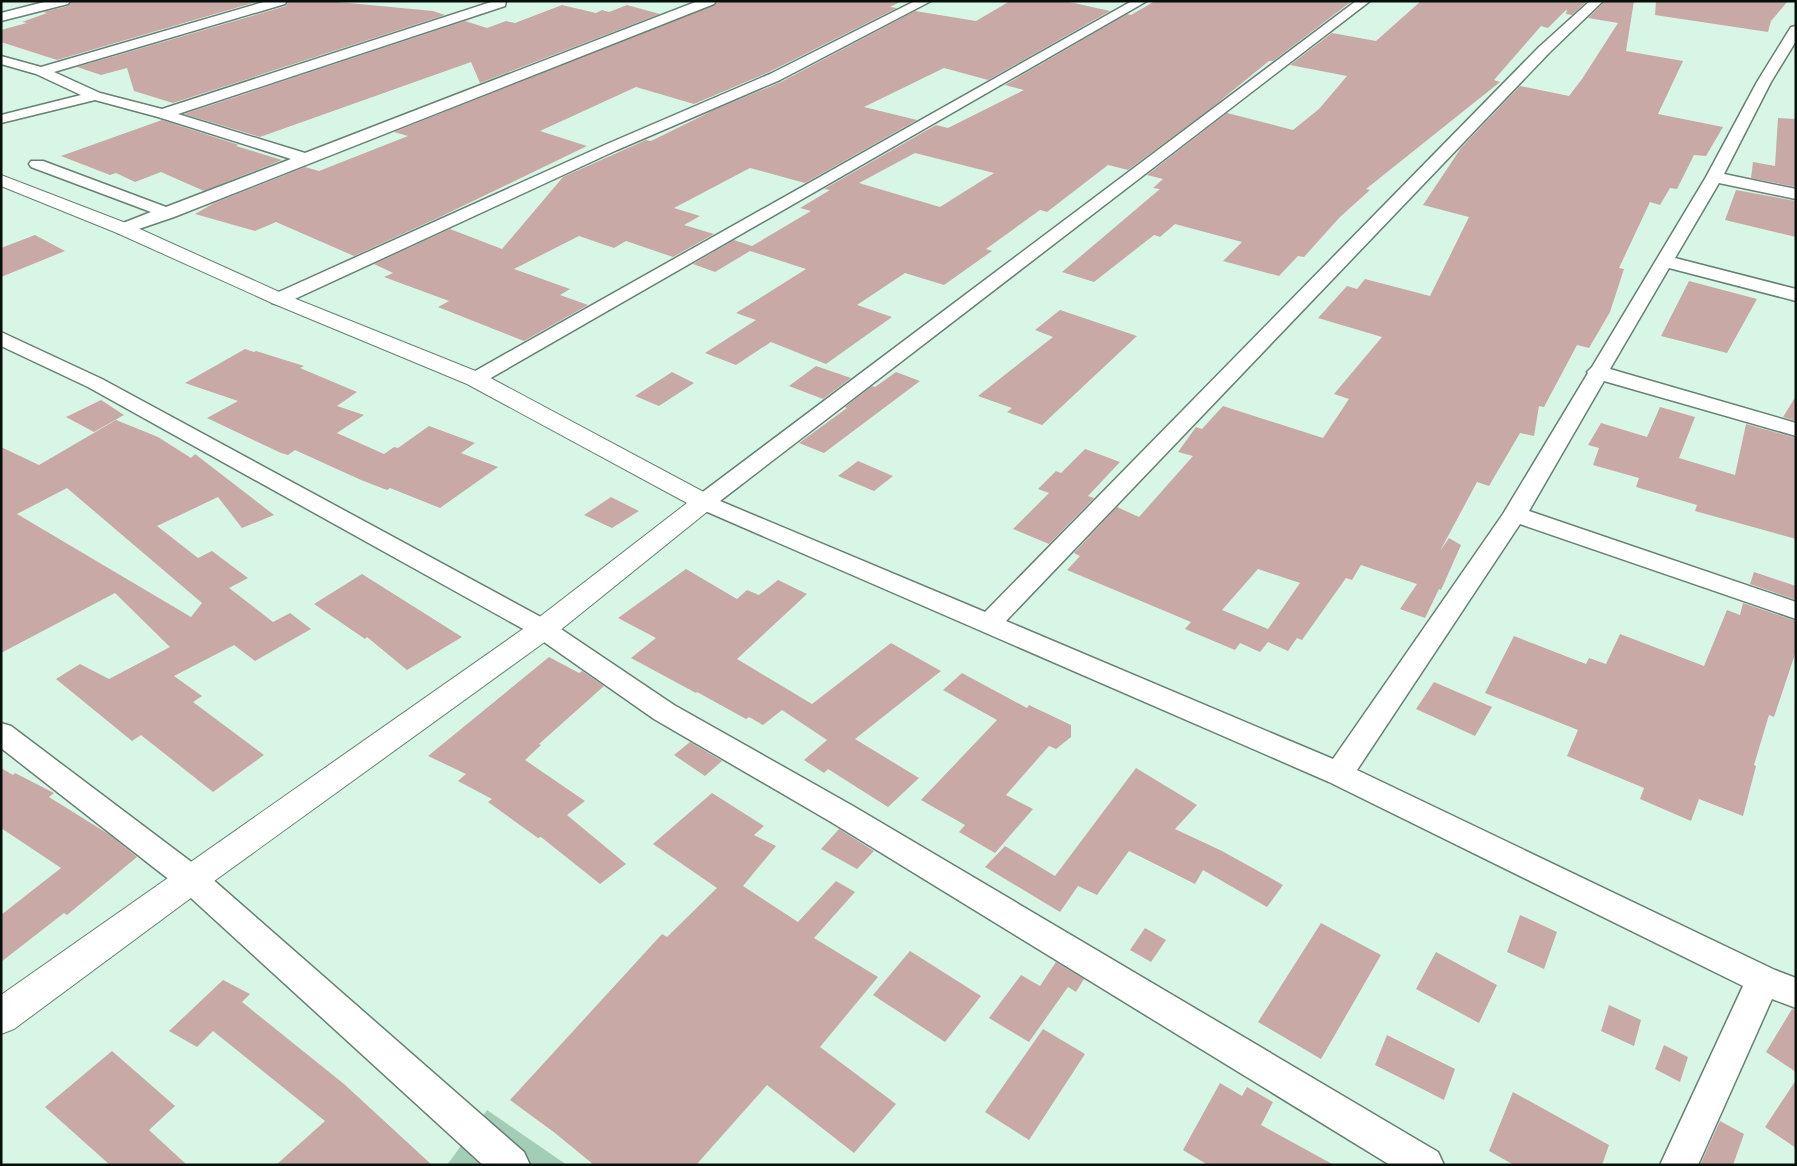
<svg xmlns="http://www.w3.org/2000/svg" width="1797" height="1166" viewBox="0 0 1797 1166" font-family="'Titillium Web',sans-serif">
  <style>
    .green { fill: #a3cdb7 }
    .building { fill: #c9a9a6; fill-rule: evenodd }
    .lines { fill: none; stroke-linecap: round; stroke-linejoin: round }
    .minor-casing { stroke: #668173; stroke-width: 3 }
    .tertiary-casing { stroke: #668173; stroke-width: 2 }
    .minor { fill: #fff; fill-rule: evenodd }
    .tertiary { fill: #fff; fill-rule: evenodd }
  </style>
  <rect width="100%" height="100%" fill="#d8f6e6"/>
  <path class="green" d="M487,1110L567,1165H447Z"/>
  <path class="building" d="M72,1H259L57,60L1,42V30L27,23L22,22L47,13L43,12L68,6Z
    M289,1H328L433,11L445,15L173,103L134,91L127,68L101,75L77,67L286,6Z
    M722,1H902L890,7L897,8L769,72L694,104L636,87L540,131L587,146L442,216L354,256L276,222L255,231L195,214L214,203L305,167L319,171L408,136L394,132Z
    M1010,1H1065L1110,11L988,80L944,68L864,107L917,120L805,183L750,168L674,208L700,216L684,225L714,234L673,257L626,241L614,248L579,236L514,269L570,289L560,295L588,305L524,341L438,307L449,301L384,277L393,273L374,264L450,229L502,249L563,177L646,140L651,141L714,110L781,82L915,11L976,21Z
    M1155,1H1352L1273,61H1269L1210,109L1128,170L1108,165L1047,212L1040,210L986,249L992,251L944,285L905,273L857,305L892,317L826,364L771,342L736,365L705,353L756,320L736,313L806,269L750,251L715,272L693,264L734,240L752,246L811,211L800,208L830,190L824,189L936,125L948,128L1024,90L1005,85L1127,14L1131,15ZM915,153L994,173L940,207L859,183Z
    M1421,1H1587L1572,15L1566,14L1567,9L1548,28L1541,26L1494,80L1500,82L1366,189L1370,190L1340,217L1304,257L1298,256L1279,276L1223,261L1242,242L1175,224L1160,237L1154,235L1094,282L1062,272L1160,189L1153,188L1163,179L1147,175L1227,113L1293,130L1319,109L1347,76L1290,65L1332,33L1376,41Z
    M1605,1H1634L1626,51L1683,61L1658,114L1723,127L1706,156L1694,155L1677,189L1670,188L1660,205L1650,202L1619,268L1624,269L1610,312L1589,348L1577,345L1544,407L1539,406L1534,436L1520,433L1489,486L1477,482L1440,551L1449,538L1461,545L1441,590L1439,589L1425,618L1400,609L1417,584L1361,565L1352,580L1346,578L1302,640L1297,638L1288,651L1268,642L1260,652L1240,643L1235,650L1185,629L1191,622L1067,570L1080,556L1074,553L1117,507L1139,517L1193,456L1178,452L1196,427L1202,429L1223,406L1323,438L1349,399L1334,394L1382,337L1318,318L1347,286L1357,289L1365,279L1430,296L1469,217L1423,205L1461,148L1520,86L1569,96L1582,79L1618,23L1588,18ZM1258,569L1300,583L1268,629L1222,610Z
    M1656,1H1788L1771,21L1768,32L1655,15Z
    M562,5L596,13L602,10L609,12L627,5L660,14L480,83L471,62L260,137L184,114L465,21L487,28L506,21L515,23Z
    M1778,118L1796,119V187L1751,178L1753,162L1775,166Z
    M162,120L239,145L236,146L282,160L204,191L161,172L135,182L116,173L110,175L61,156Z
    M1736,190L1796,201V237L1725,220Z
    M35,235L65,251L1,277V248Z
    M1689,281L1757,299L1727,353L1661,336Z
    M1060,310L1137,336L1042,425L1007,412L1012,408L978,396L1053,337L1035,330Z
    M245,349L254,352L256,351L304,366L300,368L357,392L337,406L364,415L337,433L384,454L394,447L398,448L429,426L475,443L461,453L498,467L440,508L390,488L387,490L361,480L295,450L288,455L281,453L207,418L238,401L185,383Z
    M816,366L851,378L823,399L789,386Z
    M672,372L694,383L659,406L635,396Z
    M896,372L920,381L824,453L799,443L847,408L845,407L872,386L875,387Z
    M1796,396V421L1783,417Z
    M101,400L124,415L94,432L66,417Z
    M1660,407L1695,417L1679,458L1735,475L1746,424L1796,438V539L1695,511L1697,505L1636,487L1639,478L1593,465L1599,448L1588,445L1601,423L1647,437Z
    M116,420L158,437L191,458L195,454L274,515L242,528L218,497L157,526L198,558L212,551L248,578L229,588L273,622L290,613L311,629L255,661L234,645L174,676L202,696L193,702L264,755L213,792L141,735L132,741L56,679L80,664L109,679L170,647L115,593L1,653V447L39,465ZM67,488L202,603L191,617L17,514Z
    M1085,449L1120,462L1088,496L1094,498L1049,544L1013,529L1049,493L1038,489L1056,471L1061,473Z
    M858,461L893,476L874,491L838,476Z
    M611,497L639,511L612,528L584,515Z
    M686,569L737,599L747,590L759,595L778,580L807,594L737,659L812,704L891,643L941,671L855,739L919,778L888,807L828,769L824,773L804,760L827,740L782,710L763,725L749,717L746,719L697,692L696,693L631,658L656,638L618,618Z
    M1754,572L1796,586V600L1750,584Z
    M362,574L462,637L407,670L367,637L365,639L314,604Z
    M1743,603L1796,621V651L1774,717L1769,715L1754,765L1756,766L1743,816L1699,799L1691,821L1640,799L1644,788L1567,756L1578,730L1485,693L1514,636L1586,664L1589,658L1606,664L1620,634L1704,666L1727,610L1740,615Z
    M549,657L579,673L582,671L604,686L539,744L541,745L525,760L585,801L567,815L626,864L600,884L541,837L538,838L488,802L492,799L458,781L466,774L428,756Z
    M962,673L1027,708L1029,705L1071,725V737L1056,749L1049,746L1006,795L1033,809L995,853L959,832L965,825L921,800L997,720L943,690Z
    M1434,682L1492,707L1475,736L1416,709Z
    M690,742L722,761L705,776L674,755Z
    M1,768L13,775L15,773L54,793L49,797L110,835L137,857L67,915L64,913L1,962V915L61,868L1,828Z
    M1136,768L1197,805L1175,829L1222,851L1283,885L1267,907L1203,870L1195,884L1129,851L1097,895L1078,886L1060,912L985,867L1005,846L1055,876Z
    M712,793L764,826L754,835L776,846L743,886L798,922L836,881L855,892L814,938L878,977L820,1047L896,1104L854,1153L767,1085L696,1165H594L555,1133L510,1100L662,934L667,937L717,888L653,844Z
    M839,829L874,851L857,869L821,849Z
    M1520,915L1557,932L1544,969L1507,952Z
    M1321,923L1381,955L1321,1059L1258,1022Z
    M1145,928L1166,940L1151,962L1130,950Z
    M910,951L981,996L945,1042L873,995Z
    M1436,952L1497,985L1479,1023L1416,989Z
    M1056,962L1084,979L1076,992L1068,987L1029,1042L989,1018L1021,975L1040,986Z
    M223,980L250,994L242,1002L344,1084L432,1165H276L325,1121L213,1031L197,1047L169,1031Z
    M1609,1005L1641,1020L1634,1046L1601,1031Z
    M1792,1009L1796,1010V1072L1766,1052Z
    M1043,1029L1085,1054L1029,1140L985,1112Z
    M1387,1035L1455,1069L1444,1100L1375,1065Z
    M1664,1045L1688,1057L1680,1082L1655,1069Z
    M112,1051L175,1106L149,1130L187,1165H110L45,1107Z
    M1796,1080V1148L1765,1127Z
    M1220,1083L1242,1096L1247,1087L1273,1102L1261,1125L1334,1165H1208L1183,1150Z
    M1513,1092L1609,1145L1602,1165H1514L1489,1151Z
    M1720,1121L1744,1134L1733,1165H1700Z"/>
  <g class="lines">
    <defs>
      <path id="minor" d="M48,1H70L68,4L1,21V13Z
        M267,1H287L285,4L54,72L100,93L162,109L494,1H506L505,6L178,114L305,153L698,1H716L714,4L174,217L124,234L118,233L115,229L118,225L151,212L31,167L29,164L31,161H43L166,207L291,159L158,117L95,100L1,123V115L81,95L36,74L1,64V56L41,67Z
        M915,1H931L780,80L617,150L286,303L279,305L272,303L270,299L272,295L607,144L770,74Z
        M1132,1H1147L482,383L475,385L468,383L465,379L468,375Z
        M1356,1H1370L720,501L985,612L1539,47L1590,1H1603L1549,53L1006,621L1333,759L1503,514L1588,373L1587,372L1592,367L1706,177L1757,82L1791,27L1796,26V41L1771,82L1724,174L1796,189V199L1719,183L1675,258L1796,289V301L1669,268L1610,369L1796,423V436L1604,381L1529,511L1796,602V619L1520,524L1357,770L1775,970L1796,978V1008L1772,999L1698,1165H1660L1743,986L1329,782L696,507L692,502L696,497Z
        M1,332L102,379L552,623L674,705L853,806L1438,1152L1444,1165H1390L831,822L654,719L534,635L88,387L1,346Z
        M1,723L11,726L202,870L524,1152L530,1165H483L180,888L1,748Z"/>
      <path id="tertiary" d="M1,175L131,225L286,295L483,374L713,497L717,502L713,507L553,636L203,889L14,1029L1,1034V995L533,622L687,503L467,384L272,303L117,233L1,186Z"/>
    </defs>
    <use href="#minor" class="minor-casing"/>
    <use href="#tertiary" class="tertiary-casing"/>
    <use href="#minor" class="minor"/>
    <use href="#tertiary" class="tertiary"/>
  </g>
  <rect width="1797" height="1166" fill="none" stroke="#06100b" stroke-width="5"/>
</svg>
